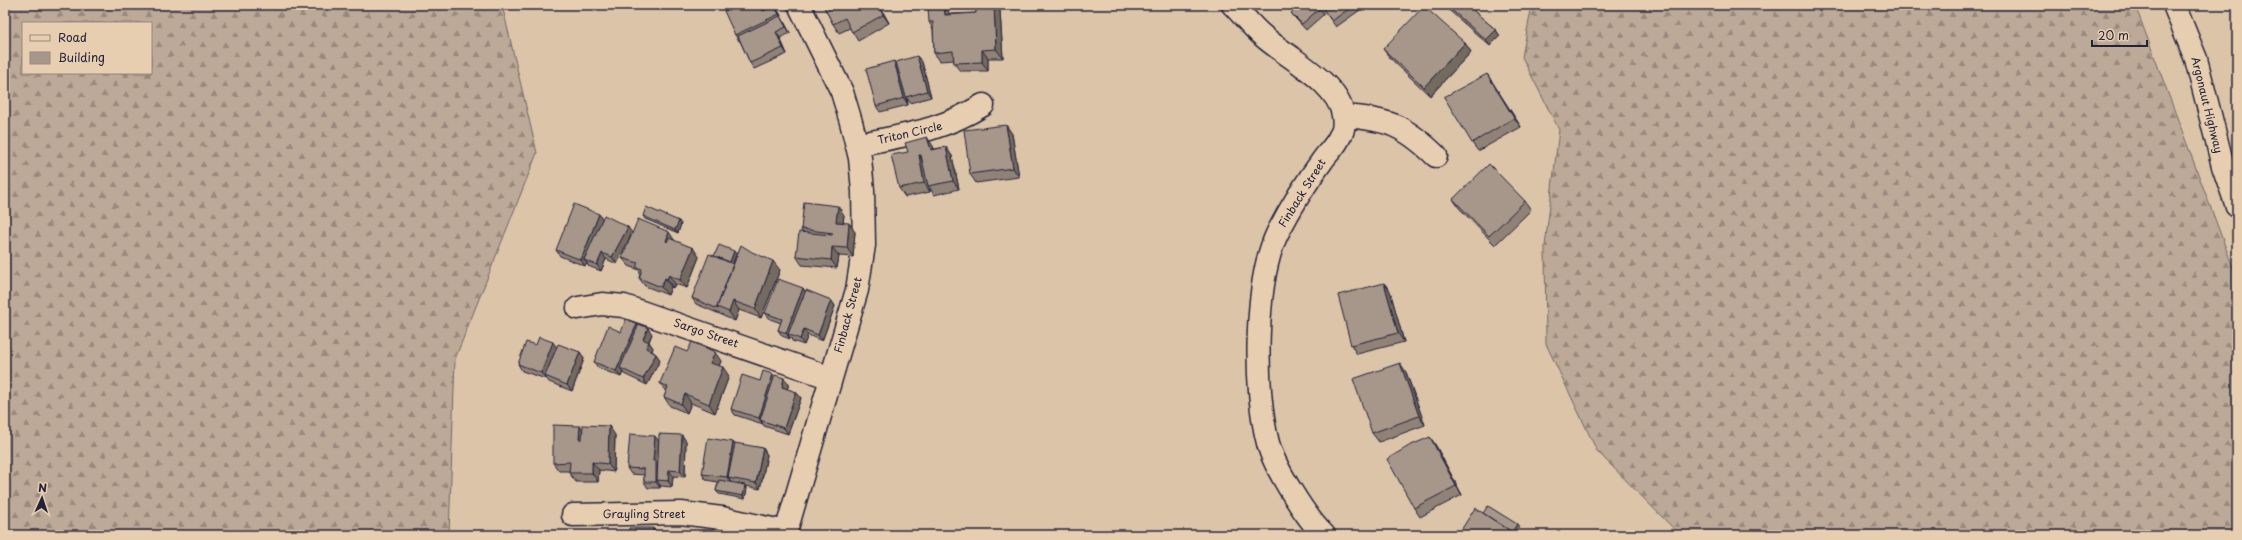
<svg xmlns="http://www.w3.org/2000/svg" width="2242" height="540" viewBox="0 0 2242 540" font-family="'Playpen Sans',sans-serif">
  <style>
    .forest { fill: url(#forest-firs); stroke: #706669; fill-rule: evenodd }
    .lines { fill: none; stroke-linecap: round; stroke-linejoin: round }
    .minor-casing { stroke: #22223b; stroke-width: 25 }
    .minor { stroke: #e8ceb0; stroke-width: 22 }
    .wall { fill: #908277; stroke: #22223b }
    .shaded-wall { fill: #756a61; stroke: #22223b }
    .building { fill: #a7978a; stroke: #22223b }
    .labels { text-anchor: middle; stroke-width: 3; stroke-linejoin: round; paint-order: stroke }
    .street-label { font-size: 11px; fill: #22223b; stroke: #e8ceb0 }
  </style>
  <defs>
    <pattern id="forest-firs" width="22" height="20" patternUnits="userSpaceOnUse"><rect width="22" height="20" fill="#bda997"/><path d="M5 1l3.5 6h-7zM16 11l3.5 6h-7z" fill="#99897c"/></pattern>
  </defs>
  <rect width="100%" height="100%" fill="#dcc4a9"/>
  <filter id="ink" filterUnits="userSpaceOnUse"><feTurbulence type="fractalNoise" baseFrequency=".025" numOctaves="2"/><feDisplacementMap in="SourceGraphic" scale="8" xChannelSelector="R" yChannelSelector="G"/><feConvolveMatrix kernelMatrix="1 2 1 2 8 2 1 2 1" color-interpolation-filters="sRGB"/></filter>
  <g filter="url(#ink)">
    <path class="forest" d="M5,5H502L537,153L455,359L449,535H5ZM23,23H151V73H23Z
      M1532,5H2135L2237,278V535H1680L1597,451L1546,344L1545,246L1559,130L1522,57Z"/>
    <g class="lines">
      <defs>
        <path id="minor" d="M1233,5C1243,15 1252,27 1263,36C1286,57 1338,82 1343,115C1344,122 1344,131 1340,136C1336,146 1328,152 1322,161C1305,184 1291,207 1278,232C1254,280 1254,391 1268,443C1274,467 1306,518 1324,535
          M2174,5L2196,59L2223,166L2237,206
          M1344,116C1387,119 1404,125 1436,156
          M857,145C904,135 941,131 983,105
          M578,308L602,304L624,306L831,378
          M573,515L681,513L722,518L786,532
          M785,535L857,290L864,245L863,191L860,158L851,122L842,92L799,5"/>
      </defs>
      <use href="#minor" class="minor-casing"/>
      <use href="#minor" class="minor"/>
    </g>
    <path class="wall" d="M738,5H762L765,10L774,6L779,12L790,33L780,38L787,54L754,69L750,63L740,41H739L735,35Z
      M823,5H879L889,23L858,41L850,28L839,33L833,24Z
      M976,5H996L1000,11L1003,58H988V71H960L954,63V60L940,61L934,53L933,29L929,22L950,14L976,13Z
      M1279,5H1285L1282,8Z
      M1320,5H1357L1360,10L1336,27Z
      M1361,5H1365L1363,7Z
      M1443,5H1467L1496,30L1500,36L1490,46Z
      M1320,8L1324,14L1306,30L1296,19L1291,13Z
      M1465,43L1471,52L1430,96L1390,58L1383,49Z
      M894,61L897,66L922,62L931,97L910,103L907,98L908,105L880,112L876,106Z
      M1487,74L1521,127L1478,151L1472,143Z
      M1006,125L1012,134L1019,177L976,183L970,174Z
      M933,146L934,149L946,147L952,156L959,189L934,195L930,188V192L905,197L899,188L908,152Z
      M1453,199L1525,201L1531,210L1495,245L1459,208Z
      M599,214L617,264L606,259L601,271L588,266L587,263L585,266L560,256L556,250Z
      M844,215L843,223L855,232L853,257L839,256L837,268L802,265L796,256L802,232L801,229Z
      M643,216L681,224L678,233L645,219Z
      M675,241L693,248L699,257L687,288L675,284L673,288L671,287L668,295L645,286L639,278L640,273L639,270L629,266L622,258Z
      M736,254L733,264L780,270L761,318L739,310L735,321L723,316L722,314V315L696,304L692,298L714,256Z
      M1384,283L1390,291L1404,342L1357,354L1351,345Z
      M803,288L805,292L831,300L835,306L822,341L808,335L804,345L792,341L791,338L790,339L782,336L778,330L781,323L770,319L765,313Z
      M637,324L638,325L652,334L649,342L653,348L652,351L656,354L660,360L647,385L624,374L623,372L621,377L598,368L594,362L621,332Z
      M536,345L556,347L580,352L584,359L572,391L549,382L546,378V379L522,371L518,364Z
      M687,352L721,361L719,366L729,376L715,413L691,403L687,413L670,406L664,397L666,392L660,383Z
      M1406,372L1425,425L1379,442L1372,433Z
      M773,374L775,377L784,378L789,384L787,389L796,392L801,398L788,434L764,426L763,424L735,415L731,409L760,381Z
      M582,429L615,435L614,472L599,470L598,482H576L569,473V471H559L553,463Z
      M1430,437L1436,446L1462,495L1420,517L1414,508Z
      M686,441L685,477L673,476L672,487L661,486L660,485V488H648L644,482V475L631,474L627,468L659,442Z
      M733,442L735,445L763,448L767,455L760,489L746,486L747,488L745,499L719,494L716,491L718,482L706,480L702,474Z"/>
    <path class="shaded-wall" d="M761,5H762L768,17L763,11Z
      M878,5H879L889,23L883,15Z
      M944,5L950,14L945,15Z
      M994,5H996L1000,11L1003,58L996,49Z
      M774,6L779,12L790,33L779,14Z
      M1496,30L1500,36L1490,46L1486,40Z
      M776,32L780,38L787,54L783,48Z
      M1465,43L1471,52L1430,96L1424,87Z
      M982,50L988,58V71L982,62Z
      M917,56L922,62L931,97L927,91Z
      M894,61L898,67L906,97L908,105L904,98Z
      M1487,74L1493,83L1521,127L1514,118Z
      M1006,125L1012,134L1019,177L1013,168Z
      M927,137L933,146L937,159L931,150Z
      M946,147L952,156L959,189L953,181Z
      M919,155L925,164L928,186L930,188V192L924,183Z
      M838,206L844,215L842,231L836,222Z
      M599,214L604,221L584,260L587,263L585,266L581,260Z
      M679,221L681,224L678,233L675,230Z
      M849,223L855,232L853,257L847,248Z
      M628,227L632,233L617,264L612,257Z
      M669,232L675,241L672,250L666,241Z
      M832,247L839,256L837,268L831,260Z
      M693,248L699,257L687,288L680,280Z
      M734,251L736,254L732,266L730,263Z
      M602,253L606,259L601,271L597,265Z
      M773,261L780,270L761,318L755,309Z
      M669,275L675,284L673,288L667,279Z
      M665,278L671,287L668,295L661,287Z
      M1384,283L1390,291L1404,342L1398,333Z
      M803,288L807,295L788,334L790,339L786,333Z
      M831,300L835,306L822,341L818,335Z
      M733,301L739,310L735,321L729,312Z
      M637,324L641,330L620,368L623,372L621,377L616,371Z
      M648,328L652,334L647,345L643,339Z
      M804,329L808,335L804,345L800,339Z
      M553,342L557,348L545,376L546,378V379L541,373Z
      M649,342L653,348L650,354L646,348Z
      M580,352L584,359L572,391L567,385Z
      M715,352L721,361L717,372L710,363Z
      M656,354L660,360L647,385L643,379Z
      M1400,363L1406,372L1425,425L1419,416Z
      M723,367L729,376L715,413L709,404Z
      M773,374L777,380L760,420L763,424L759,418Z
      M784,378L789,384L786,393L782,387Z
      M796,392L801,398L788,434L784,428Z
      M685,394L691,403L687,413L681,404Z
      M580,426L586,434L585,447L579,439Z
      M609,426L615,435L614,472L608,464Z
      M682,435L686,441L685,477L680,471Z
      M655,436L660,443L657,480L660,485V488L656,482L653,461Z
      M1430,437L1436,446L1462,495L1456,486Z
      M733,442L737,448L728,478L731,482V483L727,477Z
      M763,448L767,455L760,489L756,483Z
      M592,462L599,470L598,482L592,473Z
      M669,470L673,476L672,487L668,481Z
      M745,485L747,488L745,499L743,496Z
      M1517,524L1519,527L1514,535L1511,533Z
      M653,528L655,531V535H653Z"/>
    <path class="building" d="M738,5H761L763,11L774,6L779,14L735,35L724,11Z
      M823,5H842L839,6L842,5H878L883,15L852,32L845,18L833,24Z
      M944,5L945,15L976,13V5H994L996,49L982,50V62L954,63L953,51L934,53L933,22H929L928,7Z
      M1300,5H1318L1320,8L1302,24L1291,13Z
      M1320,5H1354L1332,21Z
      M1446,5H1467L1496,30L1486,40Z
      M1424,6L1465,43L1424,87L1383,49Z
      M780,16L786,27L776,32L783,48L750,63L738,36Z
      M917,56L927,91L906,97L896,62Z
      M894,61L904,98L876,106L866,69Z
      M1487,74L1514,118L1472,143L1444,97Z
      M1006,125L1013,168L970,174L964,130Z
      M927,137L931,150L946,147L953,181L928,186L921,155H919L924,183L899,188L891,155L908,152L905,143Z
      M1489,164L1525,201L1489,236L1453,199Z
      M804,202L838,206L836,222L849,223L847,248L832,247L831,260L796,256L799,232L832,235L833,233L801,229Z
      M574,204L599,214L581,260L556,250Z
      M646,207L679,221L675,230L643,216Z
      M604,215L628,227L612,257L602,253L597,265L584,260Z
      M638,219L669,232L666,241L667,242L669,238L693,248L680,280L669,275L667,279L665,278L661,287L639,278L642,269L636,267L638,263L622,258Z
      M719,245L734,251L730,262L714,256Z
      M741,245L752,252L773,261L755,309L733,301L729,312L717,307Z
      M709,254L733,264L717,307L718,309L692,298Z
      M778,279L803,288L786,333L778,330L782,319L765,313Z
      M1384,283L1398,333L1351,345L1338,295Z
      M806,290L831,300L818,335L804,329L800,339L788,334Z
      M626,319L637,324L616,371L594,362L608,326L621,332Z
      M639,324L648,328L643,339L649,342L646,348L656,354L643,379L620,368Z
      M539,337L553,342L541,373L518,364L526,342L536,345Z
      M692,342L715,352L710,363L723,367L709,404L685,394L681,404L664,397L668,387L660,383L675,347L687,352Z
      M558,344L580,352L567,385L545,376Z
      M1400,363L1419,416L1372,433L1353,379Z
      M763,371L773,374L759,418L731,409L742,375L760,381Z
      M775,375L784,378L782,387L796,392L784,428L760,420Z
      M553,425L580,426L579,439H582L583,425L609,426L608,464L592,462V473H569L570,462L553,463Z
      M630,434L655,436L653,461H656V482H644V469L627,468Z
      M659,434L682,435L680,471L669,470L668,481L657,480Z
      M1430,437L1456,486L1414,508L1387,459L1409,446Z
      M708,438L733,442L727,477L702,474Z
      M735,443L763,448L756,483L728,478Z
      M719,480L745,485L743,496L716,491Z
      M1488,506L1517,524L1512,532L1483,513Z
      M1475,508L1517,535H1458Z
      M629,528H653V535H629Z
      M710,534L719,535H709Z"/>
  </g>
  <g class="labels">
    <g class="street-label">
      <text transform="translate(2207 105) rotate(76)" y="4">Argonaut Highway</text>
      <text transform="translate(910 133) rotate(-13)" y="4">Triton Circle</text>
      <text transform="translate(1302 193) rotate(-58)" y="4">Finback Street</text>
      <text transform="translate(848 315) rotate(-75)" y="4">Finback Street</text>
      <text transform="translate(706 333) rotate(19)" y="4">Sargo Street</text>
      <text x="644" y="518">Grayling Street</text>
    </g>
  </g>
  <rect width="2242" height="540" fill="none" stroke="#e8ceb0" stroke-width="20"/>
  <rect x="10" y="10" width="2222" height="520" fill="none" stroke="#22223b" stroke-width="1.5" filter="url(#ink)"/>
  <rect x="22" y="22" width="130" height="52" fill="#e8ceb0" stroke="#998981"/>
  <rect x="30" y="35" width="20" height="6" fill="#e8ceb0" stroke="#998981"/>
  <text x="58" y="42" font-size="12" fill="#22223b">Road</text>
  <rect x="30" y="52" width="20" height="12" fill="#a7978a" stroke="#998981"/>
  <text x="58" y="62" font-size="12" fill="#22223b">Building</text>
  <g transform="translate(42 498) rotate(3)" stroke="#e8ceb0" stroke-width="3" paint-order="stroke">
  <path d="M0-3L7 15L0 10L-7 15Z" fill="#22223b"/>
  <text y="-6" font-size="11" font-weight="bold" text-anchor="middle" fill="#22223b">N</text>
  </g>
  <path d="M2092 40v6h55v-6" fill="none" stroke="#22223b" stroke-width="2"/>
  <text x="2098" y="40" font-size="12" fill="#22223b" stroke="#e8ceb0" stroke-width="3" paint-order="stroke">20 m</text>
</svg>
